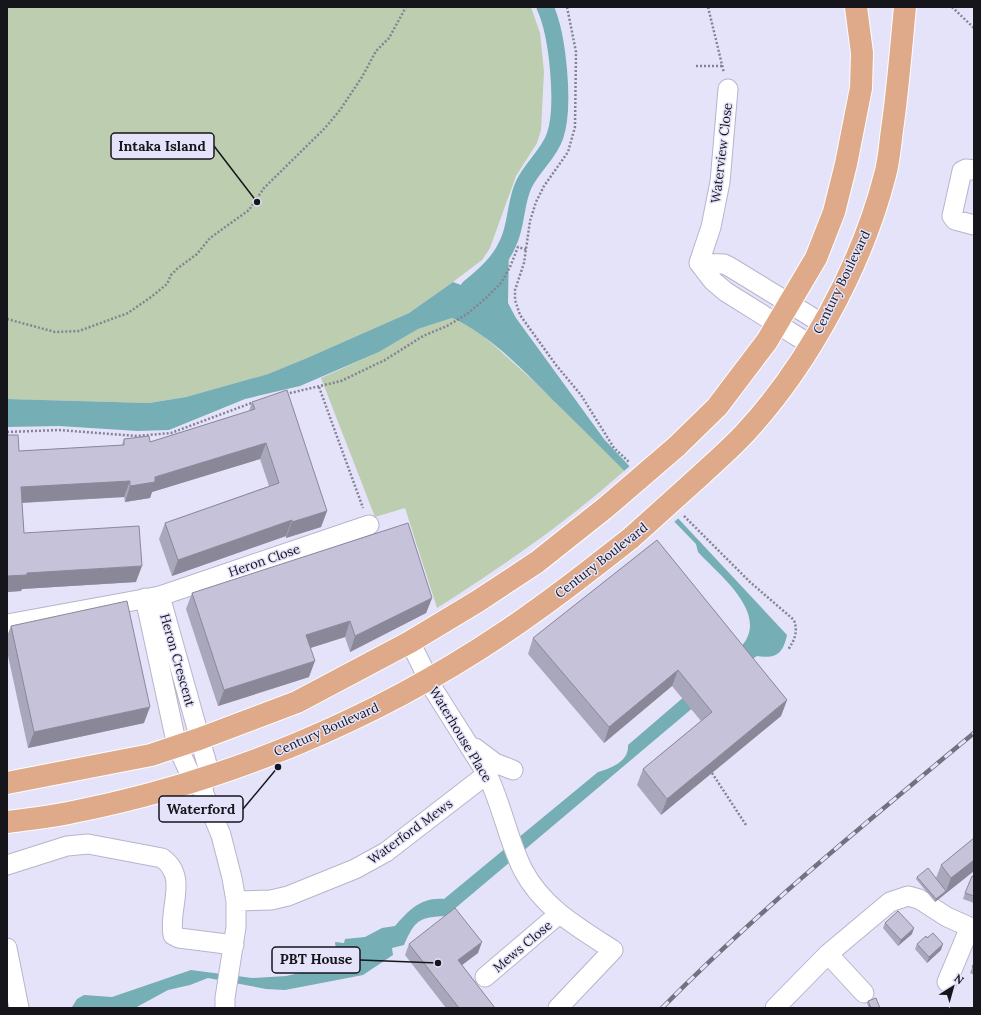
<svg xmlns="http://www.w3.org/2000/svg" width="981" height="1015" viewBox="0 0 981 1015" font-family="Lora,serif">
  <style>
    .green { fill: #bccdb0 }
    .water { fill: #75aeb4 }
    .pier { fill: #e5e3fa }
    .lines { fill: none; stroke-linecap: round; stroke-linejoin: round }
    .canal { stroke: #75aeb4; stroke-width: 17 }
    .minor-casing { stroke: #b7b4cb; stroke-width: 21 }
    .major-casing { stroke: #fff; stroke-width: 24 }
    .path { stroke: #848392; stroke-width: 2.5; stroke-dasharray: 2 2; stroke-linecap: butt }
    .minor { stroke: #fff; stroke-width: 19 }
    .major { stroke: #dfaa89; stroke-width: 22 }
    .rail-casing { stroke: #72717f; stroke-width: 4.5 }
    .rail { stroke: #e5e3fa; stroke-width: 3; stroke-dasharray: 9; stroke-linecap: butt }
    .major-bridge-casing { stroke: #fff; stroke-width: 24; stroke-linecap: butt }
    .major-bridge { stroke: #dfaa89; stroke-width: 22 }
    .wall { fill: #a9a7bb }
    .shaded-wall { fill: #8a8898 }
    .building { fill: #c5c2d9; stroke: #8a8898 }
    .labels { text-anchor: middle; stroke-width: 3; stroke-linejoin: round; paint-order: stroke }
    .street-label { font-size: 13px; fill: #16151c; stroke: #e5e3fa }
    .leader { fill: none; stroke: #16151c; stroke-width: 1.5 }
    .callout-dot { fill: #16151c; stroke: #e5e3fa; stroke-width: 1.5 }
    .callout { fill: #e5e3fa; stroke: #16151c; stroke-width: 1.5 }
    .callout-label { font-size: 14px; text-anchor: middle; font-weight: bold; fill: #16151c }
  </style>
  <rect width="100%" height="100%" fill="#e5e3fa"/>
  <path class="green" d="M7,7H531L540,33L544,72L541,130L537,143L516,176L490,248L482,260L453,282L409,313L307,358L268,374L186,397L149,403L7,399Z
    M452,318L478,331L538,385L625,470C567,522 503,566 437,608L405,508L375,517L321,378L379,352L418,329Z"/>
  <path class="water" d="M509,243L508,303L516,318L604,439L787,635C783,654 776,659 757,656L746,663L446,916C419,917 415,920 404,945L392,948L393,955L363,975L285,990L266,989L208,978L190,985L168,990L135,1008H59L72,1007L77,999L84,995L112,997L191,970L252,978L286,976L318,969L317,960L327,959V951L336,950L335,942L344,943L345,939L365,937L382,928L395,926C409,910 421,897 444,899L598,772C611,768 629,762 628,745L735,653C739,648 745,643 747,638C762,607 717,573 698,552L696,544C650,496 604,450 557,404C527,374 490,334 452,318L418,329L379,352L300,386L245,399L169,430L138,431L59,426L7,427V399L149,403L186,397L268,374L307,358L409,313L453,282L469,288L490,270Z"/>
  <path class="pier" d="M631,465L681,516L673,523L624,471Z"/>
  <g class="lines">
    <path class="canal" d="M469,288C484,276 500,262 508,243C517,225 515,202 524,184C532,167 549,154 555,136C565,107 558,35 545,7"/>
    <defs>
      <path id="minor" d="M974,170L966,169L962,171L952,216L955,220L974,225
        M699,263L711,227L720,182L728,89
        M699,263L724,264L730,267L823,324
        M699,263L713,281L726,292L811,345
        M160,596L210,775L202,788
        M145,598L177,746L193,780L202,789L221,835L232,878L236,901V927L225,998V1008
        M7,624L160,596L369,525
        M410,642L435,692L487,774C502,805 508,840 523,870C543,908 579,928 613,950L558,1008
        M475,748L495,763L513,770
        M7,865L67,846L88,844L162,858C189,877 168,908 173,935L179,938L234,945
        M236,901L271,900L288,896L355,869L386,852L487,774
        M7,948L19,1008
        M828,954L864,993
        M485,977L559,914
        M947,982L970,927
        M775,1008L828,954L890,902L908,896L919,899L947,917L974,929"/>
      <path id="major" d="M676,447L717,407L767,341L816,258L834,212L846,164L861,88L862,53L856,7
        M701,475C716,461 731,448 745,433C808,365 862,265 885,175C889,161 890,145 892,130C898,89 901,48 905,7
        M7,783L151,755L199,739L297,702L410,642L478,601L537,562L605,508
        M7,822C29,819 51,817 73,812C225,782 374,720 502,634C547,604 589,571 631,538"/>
    </defs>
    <use href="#minor" class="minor-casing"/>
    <use href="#major" class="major-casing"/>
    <path class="path" d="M567,7L576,52L575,127L568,152L544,186L536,202L530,221L524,263L515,290V300L520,315L556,365L581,395L614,448L629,462
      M708,7L724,73
      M952,7L974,28
      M696,66H722
      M7,319L55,332L79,331L128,313L151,297L167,284L171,275L178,268L197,254L210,238L249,210L264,188L325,128L340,110L362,77L376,51L389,38L406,7
      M319,387L363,508
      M286,394L341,381L385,360L423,336L447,326L467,314L486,298L501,283L510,267L518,247L527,250
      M7,432L59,430L137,436L171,433L254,402
      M684,516L750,582L794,620C798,632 795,639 788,650
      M712,773L746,825"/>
    <use href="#minor" class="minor"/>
    <use href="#major" class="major"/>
    <defs>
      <path id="rail" d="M662,1008C760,909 867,822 974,733"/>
    </defs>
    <use href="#rail" class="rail-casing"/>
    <use href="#rail" class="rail"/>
    <defs>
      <path id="major-bridge" d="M605,508L676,447
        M631,538L701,475"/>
    </defs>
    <use href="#major-bridge" class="major-bridge-casing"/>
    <use href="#major-bridge" class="major-bridge"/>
  </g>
  <path class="wall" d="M252,402L327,511L321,527L286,538V536L172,576L159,539L165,523L269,486L260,459L152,492L150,498L125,502L124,497L22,503L24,533L136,582L22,589L21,591L7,592V435L19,451L122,445L124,439L150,442L249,411Z
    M657,540L787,700L781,716L661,815L637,785L643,769L701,721L672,686L604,743L528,654L533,638Z
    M192,593L432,598L426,613L350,652L345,637L310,648L309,677L218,706L186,609Z
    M11,626L144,723L28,748L7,651V636Z
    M974,838V871L935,902L916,879L917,877L936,878L941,865Z
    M974,877V903L963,899L965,893Z
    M885,923L912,934L898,946L883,928Z
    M927,938L941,950L927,963L915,949L917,944Z
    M409,944L478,953L462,965L495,1008H446L405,955Z
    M974,963V975L970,973Z
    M868,1001L880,1008H869L867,1003Z"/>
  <path class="shaded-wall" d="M266,443L260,459L152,492L150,498L125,502L130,486L155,477Z
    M130,481L124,497L16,503L21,487Z
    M327,511L321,527L286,538L292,522Z
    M292,520L286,536L172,576L178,560Z
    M142,566L136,582L22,589L21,591L7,592V576L27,573Z
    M432,598L426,613L350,652L355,636Z
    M350,621L345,637L301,651L306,635Z
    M315,661L309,677L218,706L224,690Z
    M678,670L672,686L604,743L609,727Z
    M787,700L781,716L661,815L667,799Z
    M150,707L144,723L28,748L34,732Z
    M974,860V871L945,894L951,878Z
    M946,891L945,894L935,902L936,899Z
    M914,928L912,934L898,946L901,940Z
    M482,942L478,953L454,971L458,960Z
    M943,944L941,950L927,963L929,957Z"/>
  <path class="building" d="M287,390L327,511L292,522V520L178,560L165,523L279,483L266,443L155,477V482L130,486V481L21,487L24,533L139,526L142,566L27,573V575L7,576V435H18L19,451L124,445V439L149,436L150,442L255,409L252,402Z
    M408,523L432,598L355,636L350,621L306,635L315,661L224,690L192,593Z
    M657,540L787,700L667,799L643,769L712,712L678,670L609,727L533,638Z
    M127,601L150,707L34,732L11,626Z
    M974,838V860L951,878L941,865Z
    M928,868L946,891L936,899L917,877Z
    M972,876L974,877V896L965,893Z
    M455,908L482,942L458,960L495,1008H459L409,944Z
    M898,911L914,928L901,940L885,923Z
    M933,933L943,944L929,957L917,944L926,936L927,938Z
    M974,963V968L972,967Z
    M876,998L880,1008H871L868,1001Z"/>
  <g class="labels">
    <g class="street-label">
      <text transform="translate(721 153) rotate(-83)" y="5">Waterview Close</text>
      <text transform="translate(841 282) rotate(-64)" y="5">Century Boulevard</text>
      <text transform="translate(264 560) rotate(-19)" y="5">Heron Close</text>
      <text transform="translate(601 560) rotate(-38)" y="5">Century Boulevard</text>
      <text transform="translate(178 660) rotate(74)" y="5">Heron Crescent</text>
      <text transform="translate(326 729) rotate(-24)" y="5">Century Boulevard</text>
      <text transform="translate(461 734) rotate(59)" y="5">Waterhouse Place</text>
      <text transform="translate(410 831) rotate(-36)" y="5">Waterford Mews</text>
      <text transform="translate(522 946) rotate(-40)" y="5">Mews Close</text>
    </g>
  </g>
  <path class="leader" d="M257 202L214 146M278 767L243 809M438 963L360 960"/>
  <g class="callout-dot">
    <circle cx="257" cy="202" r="4"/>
    <circle cx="278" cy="767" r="4"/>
    <circle cx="438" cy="963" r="4"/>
  </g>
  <g class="callout">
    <rect x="111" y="133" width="103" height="26" rx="4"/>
    <rect x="159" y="796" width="84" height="26" rx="4"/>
    <rect x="272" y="947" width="88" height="26" rx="4"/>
  </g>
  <g class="callout-label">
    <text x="162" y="151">Intaka Island</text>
    <text x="201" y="814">Waterford</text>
    <text x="316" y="964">PBT House</text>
  </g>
  <rect width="981" height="1015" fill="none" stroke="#16151c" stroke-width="16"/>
  <g transform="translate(953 987) rotate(37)" stroke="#e5e3fa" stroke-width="3" paint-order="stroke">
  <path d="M0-3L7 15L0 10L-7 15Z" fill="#16151c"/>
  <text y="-6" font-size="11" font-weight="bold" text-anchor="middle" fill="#16151c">N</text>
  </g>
</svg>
